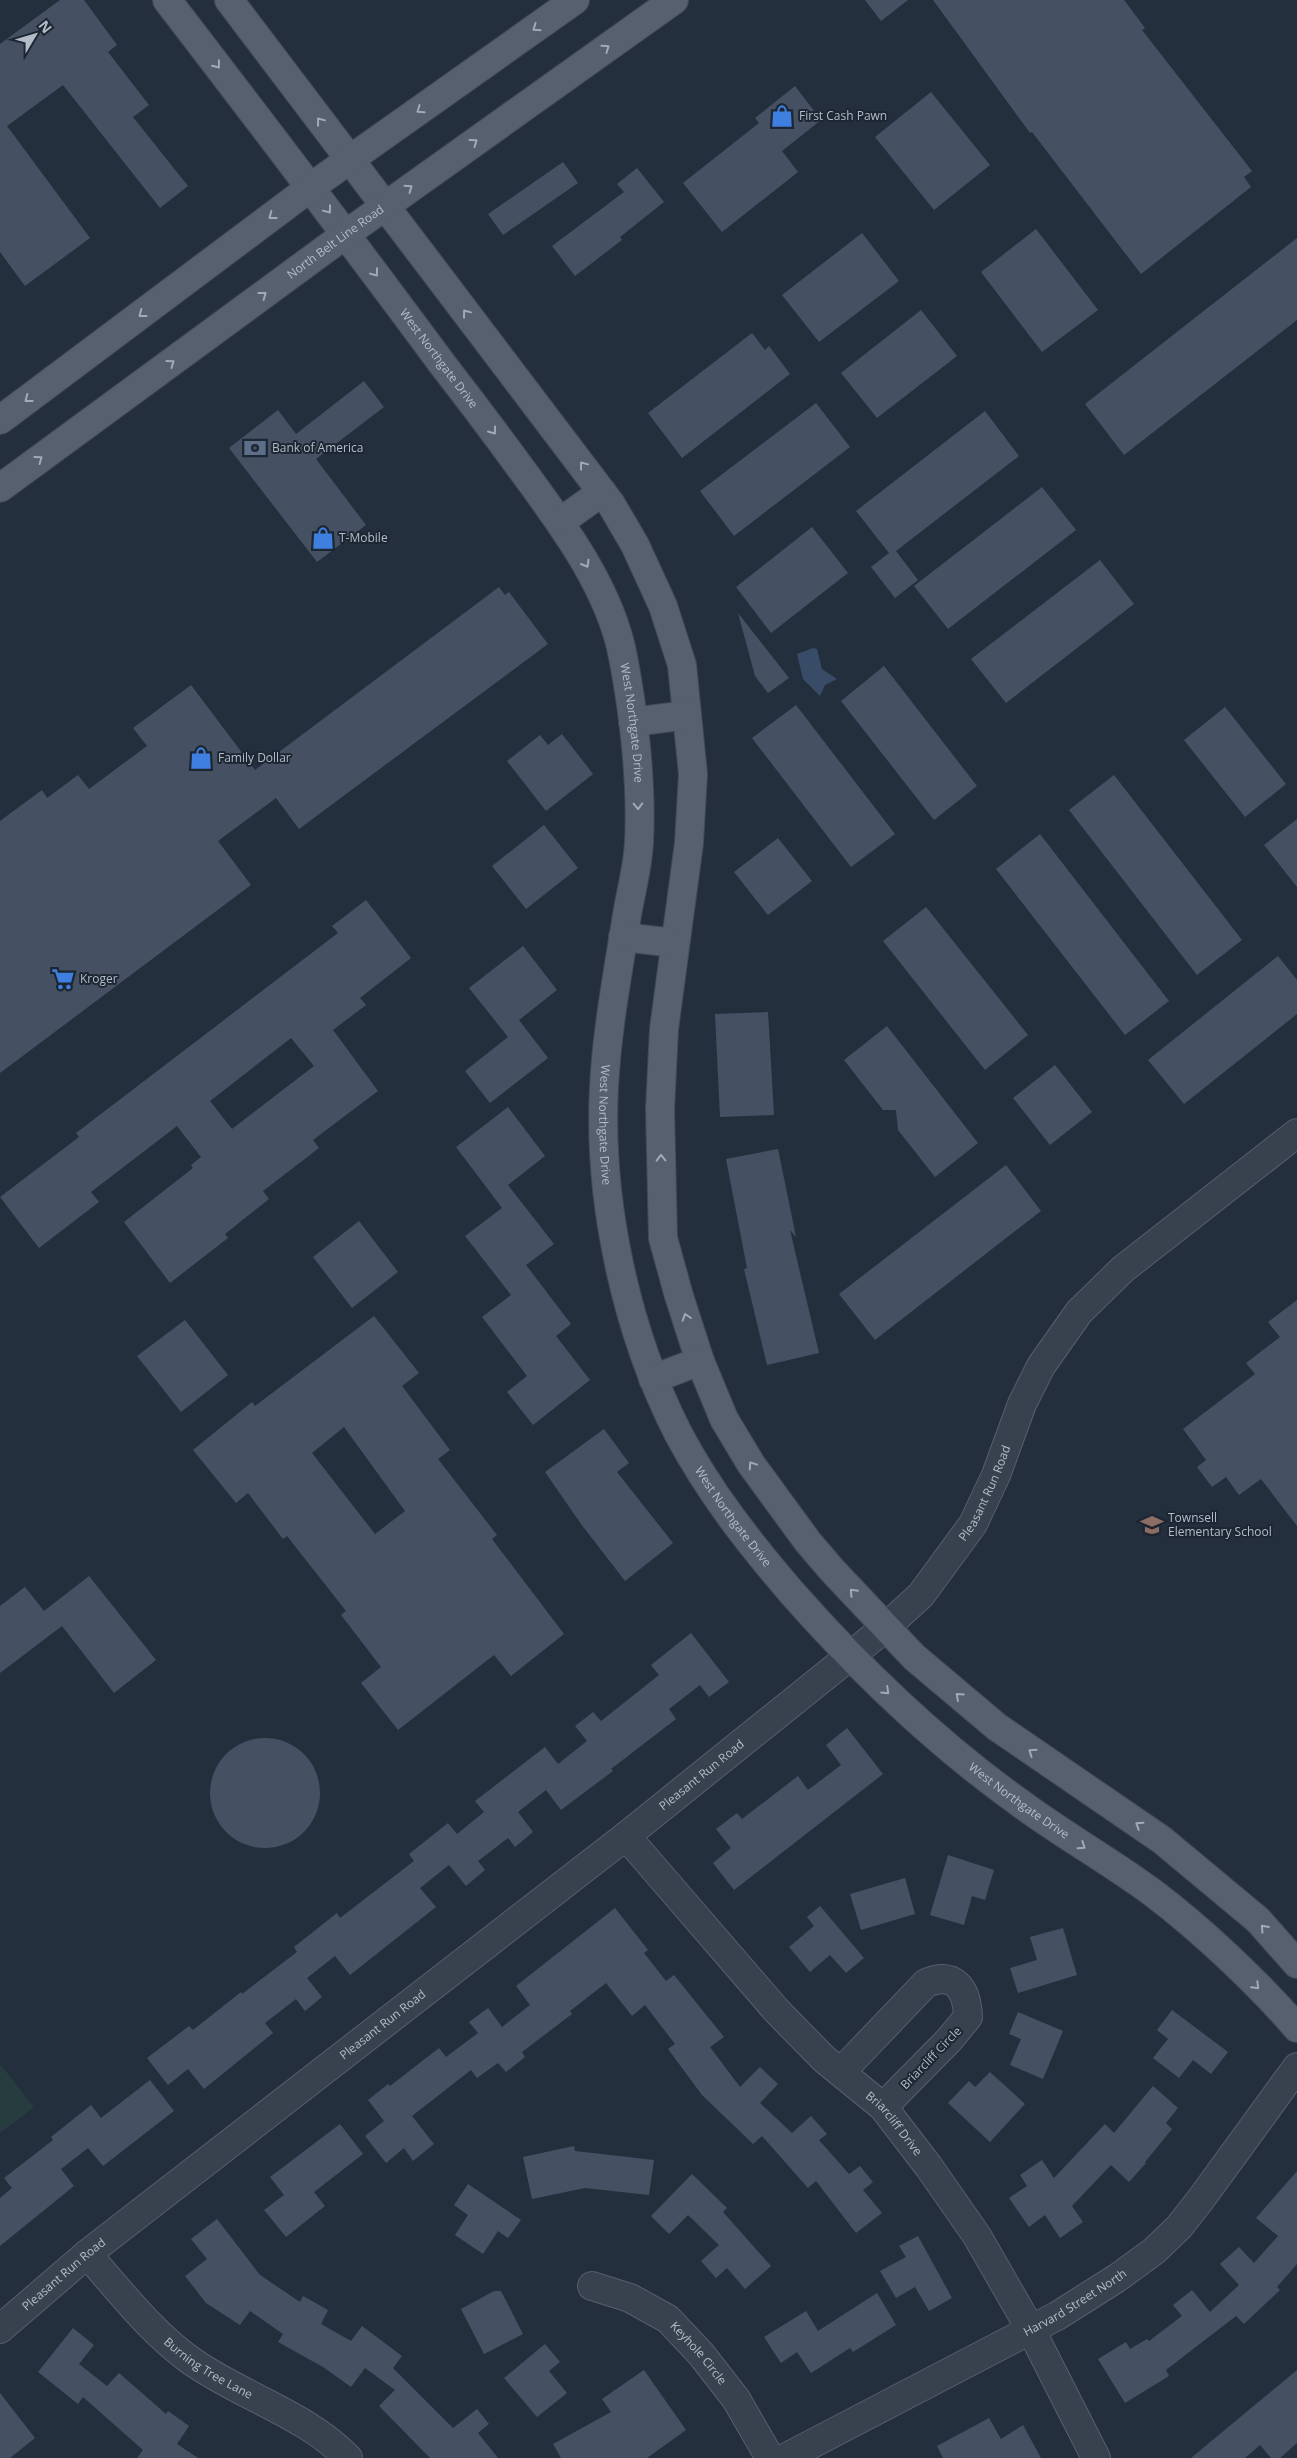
<svg xmlns="http://www.w3.org/2000/svg" width="1297" height="2458" viewBox="0 0 1297 2458" font-family="'Open Sans',sans-serif">
  <style>
    .green { fill: #263c3f }
    .water { fill: #394c67 }
    .building { fill: #455162; fill-rule: evenodd }
    .lines { fill: none; stroke-linecap: round; stroke-linejoin: round }
    .minor-casing { stroke: #565f6c; stroke-width: 30 }
    .major-casing { stroke: #414a57; stroke-width: 30 }
    .minor { stroke: #38414e; stroke-width: 28 }
    .major { stroke: #56606e; stroke-width: 28 }
    .oneway { stroke: #a1aab7 }
    .labels { text-anchor: middle; stroke-width: 4; stroke-linejoin: round; paint-order: stroke }
    .poi-label { font-size: 12px; fill: #b4bcc9; stroke: #1d2633; text-anchor: start }
    .street-label { font-size: 12px; fill: #b4bcc9; stroke: #1d2633 }
  </style>
  <rect width="100%" height="100%" fill="#242f3e"/>
  <path class="green" d="M0,2064L34,2107L0,2133Z"/>
  <path class="water" d="M813,648L817,649L822,669L837,679L825,685L820,696L803,679L797,654Z"/>
  <path class="building" d="M60,0H84L117,45L108,52L149,105L133,117L188,186L160,208L63,85L7,126L90,238L25,286L0,252V44Z
    M865,0H908L881,21Z
    M933,0H1124L1145,28L1142,30L1252,171L1244,177L1251,187L1141,274L1032,132L1030,133Z
    M795,86L821,120L782,151L798,172L722,232L683,183L759,123L755,118Z
    M931,92L990,165L934,210L875,137Z
    M563,162L578,183L503,235L488,214Z
    M637,168L664,202L620,237L622,240L575,276L552,246L624,192L617,184Z
    M1036,229L1098,310L1042,352L981,272Z
    M862,233L899,281L819,342L782,295Z
    M1297,238V320L1124,455L1085,404Z
    M921,310L957,356L877,418L841,373Z
    M752,333L765,350L769,346L790,374L682,458L648,413Z
    M364,381L384,407L316,459L366,525L317,562L229,448L278,410L296,434Z
    M816,403L850,447L734,536L700,491Z
    M985,411L1019,456L896,551L918,580L895,598L871,567L889,553L856,511Z
    M1042,487L1076,530L948,629L914,586Z
    M812,527L848,573L771,633L736,587Z
    M1100,560L1134,604L1006,703L971,659Z
    M499,587L505,595L509,592L548,644L299,829L276,798L218,841L251,885L0,1073V821L42,790L47,798L78,775L89,789L147,746L133,728L191,685L255,770Z
    M738,613L789,678L768,693L755,676Z
    M884,666L977,786L934,820L841,701Z
    M796,705L895,834L851,867L752,738Z
    M1225,707L1286,784L1245,817L1184,740Z
    M562,734L593,774L546,811L507,761L540,735L548,745Z
    M1114,775L1242,940L1197,975L1069,810Z
    M1297,819V887L1264,845Z
    M544,825L578,868L526,909L492,866Z
    M1040,834L1169,1001L1125,1035L996,869Z
    M778,838L812,881L768,915L734,872Z
    M366,900L411,958L360,998L366,1005L333,1030L378,1091L313,1140L319,1148L263,1191L269,1199L225,1234L228,1238L170,1283L124,1222L193,1168L191,1165L201,1157L177,1126L91,1192L99,1202L39,1248L0,1197L79,1137L76,1133L338,933L332,926ZM291,1038L314,1066L232,1129L210,1101Z
    M926,907L1028,1035L985,1070L883,941Z
    M523,946L557,990L519,1020L548,1058L490,1103L465,1071L508,1037L469,988Z
    M1278,956L1297,980V1014L1184,1104L1148,1060Z
    M768,1012L774,1115L720,1117L715,1014Z
    M887,1026L978,1143L935,1177L898,1130L896,1110H883L844,1060Z
    M1055,1065L1092,1112L1050,1145L1013,1098Z
    M508,1107L545,1156L508,1185L554,1244L526,1265L571,1324L556,1336L590,1380L533,1425L507,1392L527,1376L482,1317L511,1295L465,1236L502,1208L456,1147Z
    M778,1149L796,1237L790,1230L819,1353L767,1365L744,1269L747,1268L726,1159Z
    M1006,1165L1041,1211L875,1340L839,1294Z
    M359,1221L398,1272L352,1308L313,1257Z
    M1297,1300V1526L1261,1479L1239,1495L1226,1477L1212,1487L1197,1467L1206,1460L1183,1429L1255,1374L1246,1363L1280,1337L1268,1322Z
    M374,1316L419,1373L402,1386L450,1450L438,1459L497,1535L492,1539L564,1634L511,1676L494,1655L398,1730L361,1683L381,1667L341,1615L346,1611L287,1536L283,1539L248,1493L236,1503L193,1450L252,1402L255,1406ZM344,1427L405,1511L375,1534L312,1453Z
    M185,1320L228,1375L181,1412L137,1356Z
    M604,1429L629,1463L617,1472L673,1543L625,1581L581,1524L545,1472Z
    M89,1576L156,1660L114,1693L62,1626L0,1673V1606L25,1587L44,1611Z
    M691,1633L729,1682L709,1697L700,1685L669,1709L676,1719L611,1769L613,1771L561,1810L546,1790L518,1812L533,1832L515,1847L508,1838L478,1861L485,1870L466,1886L449,1865L420,1888L436,1907L350,1975L335,1956L307,1978L322,1997L305,2011L296,1999L265,2023L273,2033L204,2089L188,2069L168,2085L147,2058L189,2026L193,2030L241,1992L242,1994L297,1952L294,1947L337,1913L340,1918L414,1861L409,1854L448,1823L457,1834L484,1812L475,1801L545,1747L558,1764L587,1741L575,1726L593,1712L601,1721L659,1675L651,1665Z
    M847,1728L883,1774L734,1890L713,1863L731,1848L716,1829L737,1813L742,1819L798,1776L808,1790L841,1765L826,1745Z
    M210 1793a55 55 0 1 1 110 0a55 55 0 1 1-110 0Z
    M948,1855L994,1870L985,1900L972,1896L964,1925L930,1915Z
    M905,1878L915,1914L861,1930L850,1894Z
    M820,1906L864,1958L846,1973L830,1955L810,1972L789,1947L814,1926L807,1917Z
    M615,1908L648,1950L644,1953L666,1981L674,1975L724,2037L710,2047L740,2087L760,2067L778,2084L760,2103L792,2133L811,2116L827,2134L819,2140L849,2174L860,2166L873,2182L863,2190L882,2213L856,2233L816,2181L808,2188L762,2136L753,2144L702,2095L668,2049L675,2044L645,2005L632,2016L606,1983L570,2011L572,2014L522,2052L525,2057L506,2072L498,2063L477,2078L471,2070L412,2116L434,2144L413,2161L404,2148L386,2163L365,2136L384,2121L368,2100L388,2084L390,2086L439,2048L446,2057L478,2033L469,2022L488,2008L502,2027L530,2005L516,1986Z
    M1063,1928L1077,1975L1018,1993L1010,1968L1037,1960L1030,1937Z
    M1172,2010L1228,2052L1211,2074L1193,2060L1179,2078L1153,2058L1168,2039L1157,2030Z
    M1018,2012L1063,2031L1043,2079L1010,2065L1021,2039L1009,2034Z
    M990,2072L1025,2104L990,2142L948,2103L969,2081L975,2087Z
    M150,2080L174,2111L103,2166L88,2148L61,2169L74,2186L0,2246V2198L12,2188L4,2178L53,2140L51,2137L91,2105L101,2118Z
    M1153,2086L1178,2108L1166,2123L1172,2129L1145,2162L1146,2163L1129,2182L1111,2165L1072,2206L1083,2222L1060,2238L1045,2215L1029,2227L1009,2198L1027,2186L1020,2175L1042,2160L1054,2178L1105,2124L1114,2133Z
    M340,2124L363,2154L314,2192L325,2206L286,2237L264,2210L284,2195L270,2177Z
    M574,2146L575,2151L654,2160L649,2195L585,2188L532,2199L523,2157Z
    M1297,2171V2264L1277,2287L1280,2290L1244,2324L1236,2316L1166,2370L1169,2376L1125,2403L1098,2359L1126,2342L1130,2349L1147,2339L1149,2341L1182,2316L1173,2305L1192,2290L1210,2312L1239,2285L1220,2264L1239,2247L1254,2263L1278,2236L1256,2218Z
    M692,2174L727,2208L723,2212L771,2266L745,2289L727,2268L716,2278L701,2261L719,2245L688,2215L669,2234L651,2216Z
    M468,2184L521,2220L508,2238L498,2231L483,2254L455,2235L468,2215L454,2205Z
    M217,2219L260,2275L300,2302L303,2296L328,2310L321,2324L351,2341L362,2326L402,2356L393,2368L453,2428L477,2409L489,2424L478,2433L498,2458H430L379,2406L395,2390L365,2368L351,2387L323,2367L278,2342L283,2334L250,2311L240,2325L206,2303L185,2276L207,2259L191,2239Z
    M918,2236L952,2298L929,2311L915,2287L896,2298L880,2271L906,2257L899,2246Z
    M494,2291H501L523,2334L484,2354L461,2309Z
    M877,2293L896,2325L853,2352L850,2348L811,2373L797,2352L781,2363L764,2337L806,2311L818,2331Z
    M73,2328L94,2345L79,2364L107,2386L119,2373L166,2414L168,2411L189,2426L177,2444L198,2458H137L143,2450L83,2397L78,2404L38,2372Z
    M545,2344L560,2362L549,2371L567,2393L537,2417L504,2378Z
    M644,2370L686,2430L647,2458H561L553,2444L611,2412L602,2399Z
    M1297,2370V2443L1280,2458H1271L1260,2445L1245,2458H1191Z
    M0,2393L35,2438L10,2458H0Z
    M989,2418L1001,2439L1023,2425L1041,2458H943L937,2446Z"/>
  <g class="lines">
    <defs>
      <g id="minor">
        <path id="s1" d="M626,1836L777,2011L824,2059L883,2107L929,2167L977,2236L1031,2330L1096,2458"/>
        <path d="M841,2072L926,1983C955,1971 967,1989 968,2017L949,2040L883,2107"/>
        <path id="s2" d="M87,2254C119,2290 150,2331 190,2360C240,2396 304,2413 348,2458"/>
        <path id="s3" d="M592,2286L630,2298L668,2319L701,2354L736,2399L770,2458"/>
        <path id="s4" d="M0,2329L87,2254L626,1836L886,1627L921,1595L973,1524L996,1475L1022,1404L1041,1366L1079,1312L1123,1269L1297,1133"/>
        <path id="s5" d="M785,2458L1057,2316L1117,2278L1154,2251L1179,2227L1201,2199L1297,2067"/>
      </g>
      <g id="major">
        <path id="s6" d="M167,0C260,121 352,242 443,365C471,401 498,437 525,474C564,527 611,591 623,657C634,713 642,785 639,842C638,866 631,891 627,915C618,972 607,1029 604,1087C598,1202 626,1331 678,1433C709,1492 750,1544 793,1594C861,1671 936,1743 1020,1803C1063,1835 1110,1861 1153,1893C1201,1929 1258,1983 1297,2028"/>
        <path d="M229,0L611,504L635,545L663,606L682,665L693,774L689,843L664,1029L660,1109L663,1238L679,1296L700,1361L724,1419L751,1464L808,1542L832,1570L914,1657L997,1727L1162,1840L1258,1920L1297,1964"/>
        <path d="M0,420L311,187L575,0"/>
        <path id="s7" d="M0,488L346,234L674,0"/>
        <path d="M560,522L602,492"/>
        <path d="M633,722L687,715"/>
        <path d="M623,937L675,943"/>
        <path d="M653,1379L700,1361"/>
      </g>
    </defs>
    <use href="#minor" class="minor-casing"/>
    <use href="#major" class="major-casing"/>
    <use href="#minor" class="minor"/>
    <use href="#major" class="major"/>
  </g>
  <defs><path id="oneway-chevron" d="M-2-3.5L2.5 0L-2 3.5" fill="none" stroke-width="1.6" stroke-linecap="round" stroke-linejoin="round" transform="scale(1.25)"/></defs>
  <g class="oneway">
    <use href="#oneway-chevron" transform="translate(536 28) rotate(145)"/>
    <use href="#oneway-chevron" transform="translate(606 48) rotate(-35)"/>
    <use href="#oneway-chevron" transform="translate(217 65) rotate(52)"/>
    <use href="#oneway-chevron" transform="translate(420 110) rotate(145)"/>
    <use href="#oneway-chevron" transform="translate(320 121) rotate(-127)"/>
    <use href="#oneway-chevron" transform="translate(474 142) rotate(-36)"/>
    <use href="#oneway-chevron" transform="translate(409 188) rotate(-35)"/>
    <use href="#oneway-chevron" transform="translate(328 210) rotate(53)"/>
    <use href="#oneway-chevron" transform="translate(272 216) rotate(143)"/>
    <use href="#oneway-chevron" transform="translate(375 273) rotate(53)"/>
    <use href="#oneway-chevron" transform="translate(263 295) rotate(-37)"/>
    <use href="#oneway-chevron" transform="translate(466 313) rotate(-127)"/>
    <use href="#oneway-chevron" transform="translate(142 314) rotate(143)"/>
    <use href="#oneway-chevron" transform="translate(171 363) rotate(-36)"/>
    <use href="#oneway-chevron" transform="translate(28 399) rotate(143)"/>
    <use href="#oneway-chevron" transform="translate(493 431) rotate(54)"/>
    <use href="#oneway-chevron" transform="translate(39 459) rotate(-36)"/>
    <use href="#oneway-chevron" transform="translate(583 465) rotate(-127)"/>
    <use href="#oneway-chevron" transform="translate(586 564) rotate(60)"/>
    <use href="#oneway-chevron" transform="translate(638 806) rotate(88)"/>
    <use href="#oneway-chevron" transform="translate(661 1158) rotate(-91)"/>
    <use href="#oneway-chevron" transform="translate(686 1317) rotate(-108)"/>
    <use href="#oneway-chevron" transform="translate(752 1465) rotate(-124)"/>
    <use href="#oneway-chevron" transform="translate(853 1592) rotate(-133)"/>
    <use href="#oneway-chevron" transform="translate(886 1691) rotate(43)"/>
    <use href="#oneway-chevron" transform="translate(959 1696) rotate(-138)"/>
    <use href="#oneway-chevron" transform="translate(1032 1752) rotate(-145)"/>
    <use href="#oneway-chevron" transform="translate(1139 1825) rotate(-147)"/>
    <use href="#oneway-chevron" transform="translate(1082 1846) rotate(34)"/>
    <use href="#oneway-chevron" transform="translate(1264 1928) rotate(-132)"/>
    <use href="#oneway-chevron" transform="translate(1256 1986) rotate(45)"/>
  </g>
  <defs>
    <symbol id="shop-bare" viewBox="-9 -9 18 18"><path d="M-5-2.5h2.3a2.7 3.5 0 0 1 5.4 0H5L5.5 6h-11ZM-1.5-2.5h3a1.5 2.3 0 0 0-3 0Z" fill="#3f7fe0" stroke="#1d2633" stroke-width="2.5" paint-order="stroke"/></symbol>
    <symbol id="bank-bare" viewBox="-9 -9 18 18"><path d="M-6-4H6V4H-6ZM0-2.3a2.3 2.3 0 1 0 0 4.6a2.3 2.3 0 1 0 0-4.6Z" fill="#5c6f8a" stroke="#1d2633" stroke-width="2.5" paint-order="stroke"/></symbol>
    <symbol id="supermarket-bare" viewBox="-9 -9 18 18"><path d="M-6-5.5h2.5l.6 2H6L4.5 2H-2.5L-4.4-4H-6ZM-1.5 3.2a1.3 1.3 0 1 0 .1 0ZM3 3.2a1.3 1.3 0 1 0 .1 0Z" fill="#3f7fe0" stroke="#1d2633" stroke-width="2.5" paint-order="stroke"/></symbol>
    <symbol id="school-bare" viewBox="-9 -9 18 18"><path d="M0-5L7-2L0 1L-7-2ZM-4 1L0 2.5L4 1V4Q0 6-4 4Z" fill="#8d6e63" stroke="#1d2633" stroke-width="2.5" paint-order="stroke"/></symbol>
  </defs>
  <g fill-rule="evenodd">
    <use href="#shop-bare" x="766" y="100" width="32" height="32"/>
    <use href="#bank-bare" x="239" y="432" width="32" height="32"/>
    <use href="#shop-bare" x="307" y="522" width="32" height="32"/>
    <use href="#shop-bare" x="185" y="742" width="32" height="32"/>
    <use href="#supermarket-bare" x="47" y="963" width="32" height="32"/>
    <use href="#school-bare" x="1136" y="1509" width="32" height="32"/>
  </g>
  <g class="labels">
    <g class="poi-label">
      <text x="799" y="120">First Cash Pawn</text>
      <text x="272" y="452">Bank of America</text>
      <text x="339" y="542">T-Mobile</text>
      <text x="218" y="762">Family Dollar</text>
      <text x="80" y="983">Kroger</text>
      <text x="1168" y="1522">Townsell<tspan x="1168" dy="14">Elementary School</tspan></text>
    </g>
    <g class="street-label">
      <text dy="4" stroke="none"><textPath href="#s7" startOffset="416">North Belt Line Road</textPath></text>
      <text dy="4" stroke="none"><textPath href="#s6" startOffset="450">West Northgate Drive</textPath></text>
      <text dy="4" stroke="none"><textPath href="#s6" startOffset="870">West Northgate Drive</textPath></text>
      <text dy="4" stroke="none"><textPath href="#s6" startOffset="1275">West Northgate Drive</textPath></text>
      <text dy="4" stroke="none"><textPath href="#s4" startOffset="1299">Pleasant Run Road</textPath></text>
      <text dy="4" stroke="none"><textPath href="#s6" startOffset="1695">West Northgate Drive</textPath></text>
      <text dy="4" stroke="none"><textPath href="#s4" startOffset="894">Pleasant Run Road</textPath></text>
      <text dy="4" stroke="none"><textPath href="#s6" startOffset="2100">West Northgate Drive</textPath></text>
      <text dy="4" stroke="none"><textPath href="#s4" startOffset="489">Pleasant Run Road</textPath></text>
      <text transform="translate(931 2058) rotate(-46)" y="4">Briarcliff Circle</text>
      <text dy="4" stroke="none"><textPath href="#s1" startOffset="394">Briarcliff Drive</textPath></text>
      <text dy="4" stroke="none"><textPath href="#s4" startOffset="84">Pleasant Run Road</textPath></text>
      <text dy="4" stroke="none"><textPath href="#s5" startOffset="329">Harvard Street North</textPath></text>
      <text dy="4" stroke="none"><textPath href="#s3" startOffset="129">Keyhole Circle</textPath></text>
      <text dy="4" stroke="none"><textPath href="#s2" startOffset="168">Burning Tree Lane</textPath></text>
    </g>
  </g>
  <g transform="translate(35 35) rotate(52)" stroke="#1d2633" stroke-width="4" paint-order="stroke">
  <path d="M0-4L9 19L0 12L-9 19Z" fill="#b4bcc9"/>
  <text y="-8" font-size="14" font-weight="bold" text-anchor="middle" fill="#b4bcc9">N</text>
  </g>
</svg>
